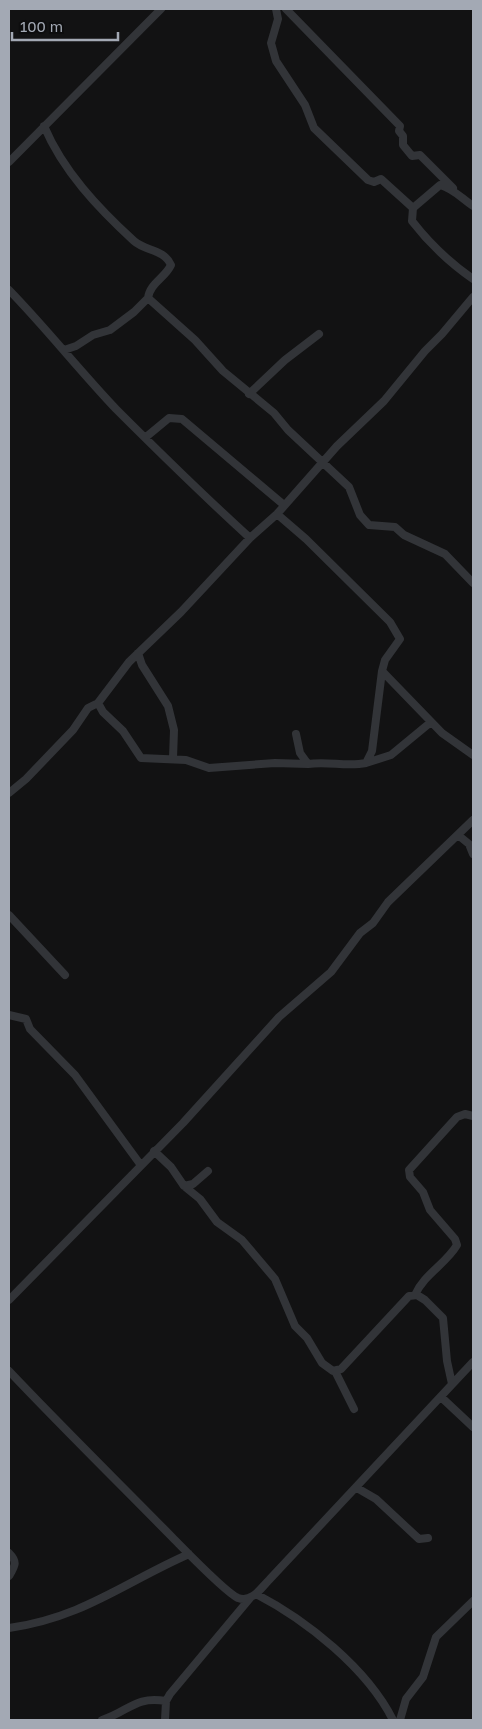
<svg xmlns="http://www.w3.org/2000/svg" width="482" height="1729" viewBox="0 0 482 1729" font-family="'Golos Text',sans-serif">
  <style>
    .lines { fill: none; stroke-linecap: round; stroke-linejoin: round }
    .minor { stroke: #323438; stroke-width: 8 }
  </style>
  <rect width="100%" height="100%" fill="#121213"/>
  <g class="lines">
    <path class="minor" d="M276,9L278,19L271,43L276,61L305,105L314,128L368,180L374,182L381,179L413,208L412,221C429,243 450,263 473,279
      M286,9L400,126L399,131L403,136V145L412,156L420,155L453,188
      M44,126C63,171 98,208 134,241C145,251 164,249 171,265C165,278 150,283 148,298L134,312L110,330L93,335L76,346L64,350
      M9,162L161,9
      M413,208L440,185C454,189 461,198 473,206
      M9,290C46,328 79,370 116,409C160,453 204,496 250,538
      M148,298L195,340L223,371L274,413L288,430L349,487L360,515L369,525L395,527L404,535L445,554L473,583
      M249,394L285,360L319,334
      M146,437L169,418L182,419L284,505
      M277,514L306,539L390,622L400,639L385,660L382,671L442,733L473,755
      M138,653L142,665L168,706L174,730L173,758
      M98,703L103,712L123,731L141,758L186,760L209,768L275,763L308,764
      M296,734L300,753L308,764C328,761 347,767 366,763L372,751L382,671
      M366,763L391,755L431,722
      M9,793L26,779L73,730L88,708L98,703L129,662L181,612L250,538L277,514L337,446L384,401L425,351L442,334L473,297
      M458,835L469,844L473,854
      M9,915L65,975
      M9,1015L26,1019L30,1029L75,1075L140,1164
      M154,1151L171,1167L184,1186L193,1184L208,1171
      M184,1186L200,1199L217,1222L242,1240L275,1279L295,1326L307,1338L322,1363L333,1371L341,1369L409,1296L417,1295L425,1300L443,1318L447,1361L452,1384
      M415,1295C424,1274 446,1264 457,1245L455,1239L430,1210L423,1192L410,1177L409,1170L457,1117L465,1114L473,1116
      M9,1300L183,1123L279,1017L331,972L360,933L373,923L388,902L473,820
      M9,1371C62,1427 117,1481 171,1536C184,1549 225,1592 238,1598C252,1603 261,1588 269,1580L473,1362
      M335,1371L354,1409
      M441,1397L473,1427
      M357,1488L376,1499L419,1539L428,1538
      M9,1553C18,1562 15,1566 9,1576
      M256,1594C306,1620 367,1668 393,1720
      M9,1628C82,1618 125,1582 189,1554
      M102,1720C130,1711 134,1696 166,1701
      M165,1720L166,1701L170,1694L251,1597
      M400,1720L406,1699L423,1677L436,1637L473,1601"/>
  </g>
  <rect width="482" height="1729" fill="none" stroke="#a3a9b4" stroke-width="20"/>
  <path d="M12 32v8h106v-8" fill="none" stroke="#a3a9b4" stroke-width="2.5"/>
  <text x="20" y="32" font-size="15" fill="#a3a9b4" stroke="#0d0d0e" stroke-width="4" paint-order="stroke">100 m</text>
</svg>
